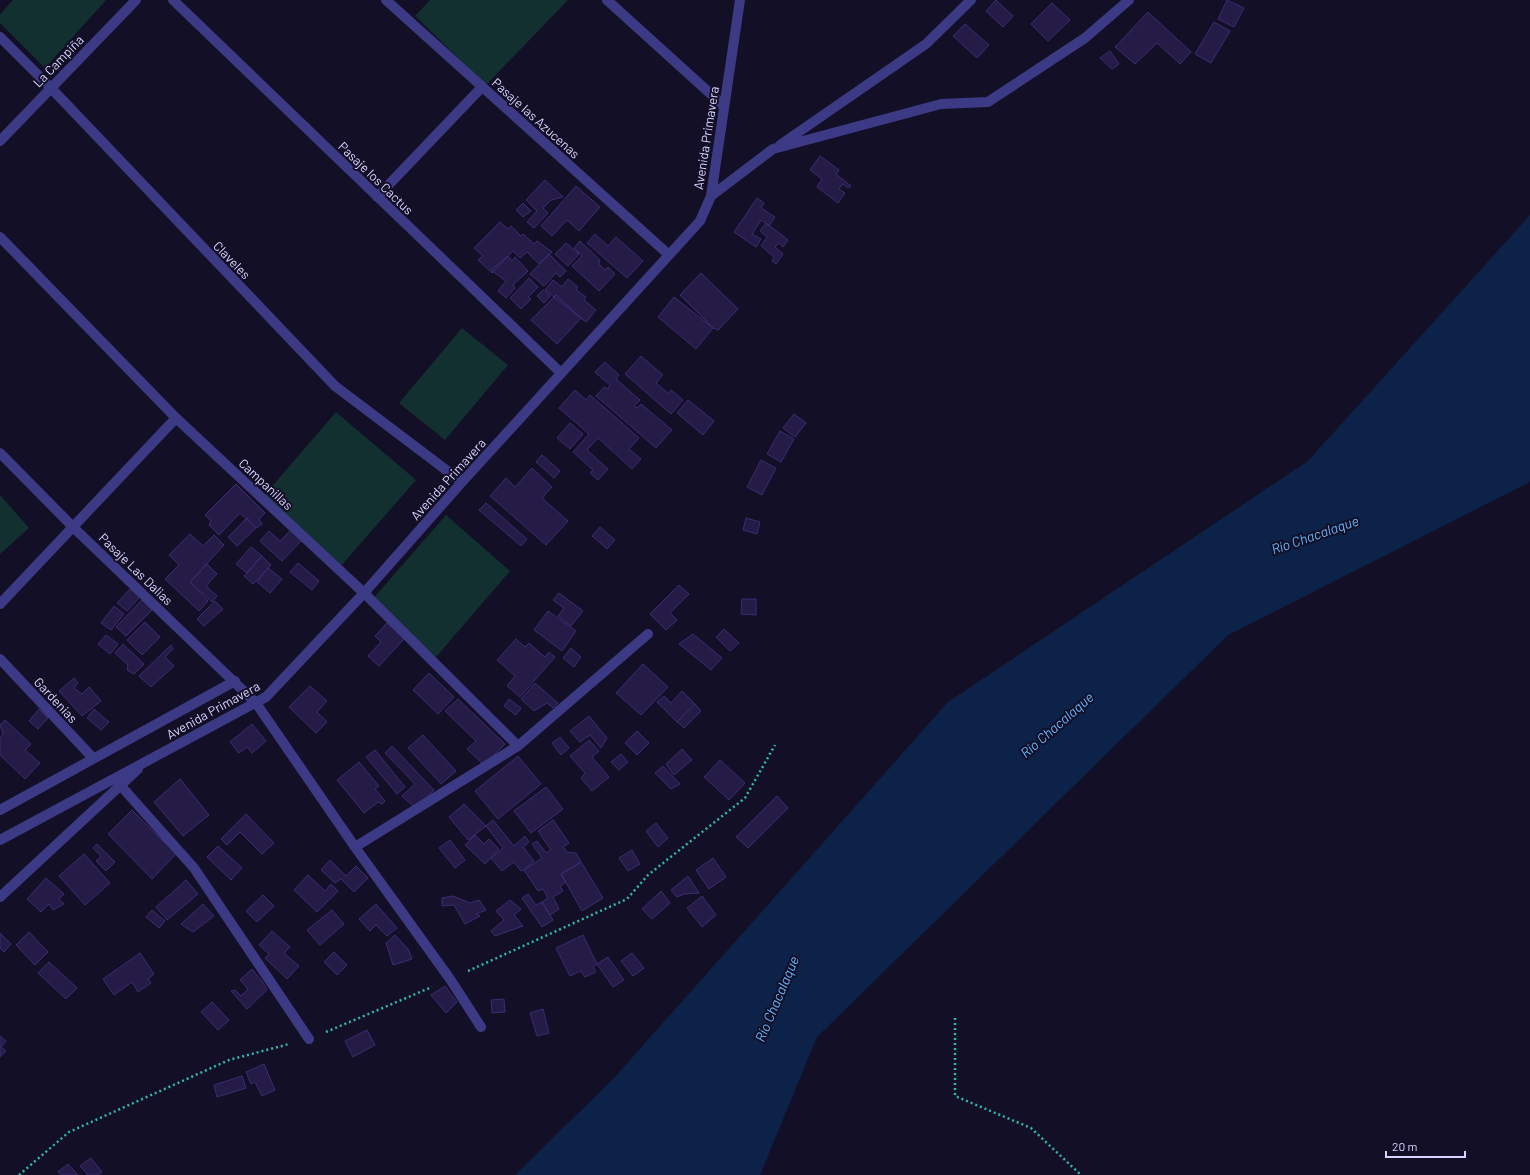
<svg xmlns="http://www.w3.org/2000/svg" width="1530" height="1175" viewBox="0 0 1530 1175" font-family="Barlow,sans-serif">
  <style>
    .green { fill: #12302f }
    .water { fill: #0c2248 }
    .building { fill: #241b47; stroke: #3b2d73 }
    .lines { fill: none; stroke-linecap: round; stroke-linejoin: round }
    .path { stroke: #2fb8b0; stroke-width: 2.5; stroke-dasharray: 2 3; stroke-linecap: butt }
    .minor { stroke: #3d3a85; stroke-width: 10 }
    .labels { text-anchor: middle; stroke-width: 4; stroke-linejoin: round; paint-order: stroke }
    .street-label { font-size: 13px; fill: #d9d4ff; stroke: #130f26 }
    .water-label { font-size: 14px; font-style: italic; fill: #62b6ff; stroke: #130f26 }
  </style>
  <rect width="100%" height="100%" fill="#130f26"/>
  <path class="green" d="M13,0H106L45,68L0,23V14Z
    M430,0H568L486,85L415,16Z
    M462,328L508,365L445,440L399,403Z
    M336,412L416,480L341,566L262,498Z
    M0,495L29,528L0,554Z
    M446,515L510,571L436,657L371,601Z"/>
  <path class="water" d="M1530,215V482L1228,635L817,1037L760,1175H515L614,1078L948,702L1308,461Z"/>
  <path class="building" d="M996,0L1013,16L1003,27L986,11Z
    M1227,0L1244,8L1234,27L1218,19Z
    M1052,3L1070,20L1048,41L1031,24Z
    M1148,12L1191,52L1180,64L1157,43L1135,64L1115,47Z
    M1214,22L1230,31L1211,63L1195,54Z
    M965,24L989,45L977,58L953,36Z
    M1110,51L1119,64L1112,69L1100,58Z
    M820,156L839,170L836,174L851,186L848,188L843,184L839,189L845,193L838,203L817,187L822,179L810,170Z
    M545,180L563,197L551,200L543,208L548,213L534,228L527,222L537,211L526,200Z
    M576,186L600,207L579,231L567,220L552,236L541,226Z
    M757,198L764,203L761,208L775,217L769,226L761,220L752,234L761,239L756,247L734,232Z
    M523,203L531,211L523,217L516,210Z
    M500,222L508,229L511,226L521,236L523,234L534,244L537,241L552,252L539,264L527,252L520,258L513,251L492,273L478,260L483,256L474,248Z
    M766,223L788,240L783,247L779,243L775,247L783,254L776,264L772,261L774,257L761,246L767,237L760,231Z
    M595,234L608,246L616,237L643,261L627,278L587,243Z
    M580,241L600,260L599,264L605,270L608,267L615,274L599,291L572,266L582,256L574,248Z
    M566,243L579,254L568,266L555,254Z
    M549,254L566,271L560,277L556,273L544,286L530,274Z
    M508,256L512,261L515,257L528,271L513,285L515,288L506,298L498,291L506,281L491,270Z
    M701,273L738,309L718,330L713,328L680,295Z
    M529,278L538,287L528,297L531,299L521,309L510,298Z
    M568,279L578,287L576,290L586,297L584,300L596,310L586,322L545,290L553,280L562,287Z
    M543,290L550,296L544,303L537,296Z
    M556,295L581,318L557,344L531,320Z
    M674,297L713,328L696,349L658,317Z
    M641,356L663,375L656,383L669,394L671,390L683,400L671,414L625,374Z
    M605,362L619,375L616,379L640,400L634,406L637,408L641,404L672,430L656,448L596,396L604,387L608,389L610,385L595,372Z
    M575,390L586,400L590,395L639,438L629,449L641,459L632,469L598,438L587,450L608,469L598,480L590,473L593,470L573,452L589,434L559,408Z
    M688,400L714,421L703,435L677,413Z
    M794,414L806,423L795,437L783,428Z
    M570,423L583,434L570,449L557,438Z
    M780,431L794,439L781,462L767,454Z
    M542,455L560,471L554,478L536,462Z
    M761,460L776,468L762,495L747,487Z
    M532,468L552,487L542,498L568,521L546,545L490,496L506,478L515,487Z
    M236,484L265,513L259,519L262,524L256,528L240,513L219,535L209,525L211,521L205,515Z
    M486,503L527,539L521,546L479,510Z
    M247,518L256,528L237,546L228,537Z
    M746,518L760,522L757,534L743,530Z
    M600,527L615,540L607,549L592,536Z
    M291,530L302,540L282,561L260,541L269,531L280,541Z
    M190,534L203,546L214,535L224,545L190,582L208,601L199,611L165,579L179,565L169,555Z
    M251,547L262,556L247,573L236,564Z
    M262,556L271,565L253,584L244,576Z
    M298,563L319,581L312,590L290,572Z
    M207,564L217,574L206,586L217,596L212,602L190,582Z
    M268,568L282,579L270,593L257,582Z
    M679,585L689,594L670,613L677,620L666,630L650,614Z
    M130,589L140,597L127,611L117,603Z
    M559,593L583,611L571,626L558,616L564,608L553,600Z
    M742,599H756V615L741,614Z
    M142,600L152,610L126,636L116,627Z
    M215,601L223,609L204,626L197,619Z
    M114,606L124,614L111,630L101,623Z
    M548,611L576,631L562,651L534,630Z
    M145,622L160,637L142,655L127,640Z
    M387,623L405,638L379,666L368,656L381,642L375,636Z
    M724,629L739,643L730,651L716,637Z
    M693,634L722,658L711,670L679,644Z
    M106,635L118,644L110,654L98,644Z
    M516,639L525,647L529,643L545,657L549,652L555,657L520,697L507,686L515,676L497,660Z
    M123,644L144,664L134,674L127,670L128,665L115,653Z
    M171,645L173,649L165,657L174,666L151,687L139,676Z
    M571,648L581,657L574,667L563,658Z
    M643,664L668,687L641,715L616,693Z
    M429,673L454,697L438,714L413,690Z
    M74,678L78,683L74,688L82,694L89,687L101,701L82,716L59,691Z
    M535,683L558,703L553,708L547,703L534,711L521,699Z
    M310,686L327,701L317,712L327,722L316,733L289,707Z
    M682,691L695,704L677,722L657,702L664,696L671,703Z
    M458,699L505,744L484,765L467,749L476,741L445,711Z
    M509,699L521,708L516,715L504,706Z
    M695,704L701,711L684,728L677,722Z
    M39,709L48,718L38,729L29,721Z
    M94,709L109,722L101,730L87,718Z
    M589,716L607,738L601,748L590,735L580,742L570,731Z
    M5,720L31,744L25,750L40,763L25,779L0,755V738L3,734L0,725Z
    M252,724L266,741L252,753L247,747L239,753L230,742Z
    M637,731L649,743L637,755L625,743Z
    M423,735L456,771L441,784L408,748Z
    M560,737L569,748L561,755L552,743Z
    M589,740L599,751L592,757L609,777L592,791L581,778L585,773L570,756Z
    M392,746L434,790L415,808L402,796L415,784L385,753Z
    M682,749L692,760L674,775L666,764Z
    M375,750L405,787L397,794L366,757Z
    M621,754L628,762L619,770L611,762Z
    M518,756L541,784L498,819L475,791Z
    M720,760L745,783L729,800L704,777Z
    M359,762L379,786L375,789L385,801L382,804L378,802L364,813L337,780Z
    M663,766L680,784L671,789L655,773Z
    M180,779L209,815L183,836L154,802Z
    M546,787L563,809L531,833L514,811Z
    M777,796L788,808L748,848L736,837Z
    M464,804L486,826L468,840L449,817Z
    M132,810L176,854L152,879L108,834Z
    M246,814L274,843L262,854L240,832L227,845L221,839Z
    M493,820L514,846L525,836L529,842L523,847L534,861L524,870L521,871L514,862L502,871L491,858L503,848L486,826Z
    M553,820L569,843L563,847L567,852L576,853L581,862L561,874L566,882L560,886L563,891L553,897L559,909L550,915L542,902L548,898L543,889L538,891L524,870L542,858L532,844L537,841L546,853L551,850L538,831Z
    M656,823L668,838L658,847L646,831Z
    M475,835L484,844L489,839L499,849L485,864L465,845Z
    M450,840L465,860L455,868L439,848Z
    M97,844L115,862L106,871L96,861L101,856L93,848Z
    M218,846L242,868L231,880L207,857Z
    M632,850L640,864L628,871L619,858Z
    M84,854L110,883L85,905L59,876Z
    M713,858L726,877L709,889L696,870Z
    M330,860L346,876L356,866L368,878L354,892L341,879L335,883L321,870Z
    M581,862L603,898L582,911L561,874Z
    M308,875L325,891L331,884L338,891L317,912L294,890Z
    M688,876L699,893L684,894L677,897L671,890Z
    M46,878L64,894L59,899L64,904L53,910L49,904L41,912L27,899Z
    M186,880L198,894L167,920L156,907Z
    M661,891L670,903L652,919L642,909Z
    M528,894L536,905L542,902L553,920L542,927L522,898Z
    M263,895L274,906L257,922L246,911Z
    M453,896L470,903L479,900L486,910L476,914L480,916L465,924L454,905L442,906V898Z
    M702,896L716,915L702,927L687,908Z
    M510,900L521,909L514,915L523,926L495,936L491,931L504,920L496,911Z
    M203,904L214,916L193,932L181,924Z
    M376,904L397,928L387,936L376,925L370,931L359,919Z
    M152,910L165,921L159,928L146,917Z
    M332,910L344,924L320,945L307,930Z
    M272,931L290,947L284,953L299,966L287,979L265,958L269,954L259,945Z
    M29,932L48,952L35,965L16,945Z
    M0,933L11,944L4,952L0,948Z
    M395,935L408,949L412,959L393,965L386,943Z
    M583,935L597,964L593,967L596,972L585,977L581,971L570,976L556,948Z
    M334,952L347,965L337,975L324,962Z
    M140,953L154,974L148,979L151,983L138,992L132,982L114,995L103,979Z
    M632,953L644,968L633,976L621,961Z
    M608,957L624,980L613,987L597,964Z
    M49,962L77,988L66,999L38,973Z
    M252,969L262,981L267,990L247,1009L231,991L235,990L241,996L248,989L240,980Z
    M445,986L457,1002L446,1013L431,995Z
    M504,999L505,1012L492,1013L491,1000Z
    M212,1002L229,1020L218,1030L201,1012Z
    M543,1009L549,1033L537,1036L530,1013Z
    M367,1030L375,1045L353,1057L345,1041Z
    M0,1036L6,1041L1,1047L6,1051L0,1057Z
    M264,1064L275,1090L262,1096L255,1082L251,1084L246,1072Z
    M242,1076L246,1088L217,1097L214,1085Z
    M91,1158L102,1172L98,1175H88L80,1166Z
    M68,1164L78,1175H62L58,1172Z"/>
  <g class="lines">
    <path class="path" d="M468,971L627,899L648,875L745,798L775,745
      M955,1018V1096L1031,1128L1081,1175
      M326,1032L432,987
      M19,1175L69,1132L229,1060L289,1044"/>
    <path class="minor" d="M173,0L561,373
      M386,0L669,255
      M607,0L724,106
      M0,37L51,88L335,386L462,482
      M0,141L136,0
      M780,145L926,44L971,0
      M711,196L773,149L941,104L988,102L1085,38L1129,0
      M377,197L482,87
      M0,237L176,418L364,593L518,746
      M0,453L74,528L256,703L355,847L450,979L481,1027
      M0,604L176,418
      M0,659L93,758
      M121,786L194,868L309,1039
      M0,810L235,681
      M0,840L266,697L364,593L462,482L700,221L711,196L740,0
      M355,847L518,746L648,634
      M0,897L138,769"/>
  </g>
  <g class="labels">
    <g class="street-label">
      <text transform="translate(58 61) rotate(-46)" y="5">La Campiña</text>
      <text transform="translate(536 118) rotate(42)" y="5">Pasaje las Azucenas</text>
      <text transform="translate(706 138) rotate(-81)" y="5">Avenida Primavera</text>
      <text transform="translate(376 178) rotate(44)" y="5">Pasaje los Cactus</text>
      <text transform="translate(232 260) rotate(46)" y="5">Claveles</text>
      <text transform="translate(448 479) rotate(-48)" y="5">Avenida Primavera</text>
      <text transform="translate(266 484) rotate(43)" y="5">Campanillas</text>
      <text transform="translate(136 569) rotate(44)" y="5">Pasaje Las Dalias</text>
      <text transform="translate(56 700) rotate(47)" y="5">Gardenias</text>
      <text transform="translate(213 710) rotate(-29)" y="5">Avenida Primavera</text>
    </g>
    <g class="water-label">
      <text transform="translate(1315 535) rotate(-19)" y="5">Río Chacalaque</text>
      <text transform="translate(1057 725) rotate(-41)" y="5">Río Chacalaque</text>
      <text transform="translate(777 999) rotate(-67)" y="5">Río Chacalaque</text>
    </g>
  </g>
  <path d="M1386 1151v6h79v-6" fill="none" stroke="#d9d4ff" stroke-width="2"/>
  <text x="1392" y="1151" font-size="12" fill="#d9d4ff" stroke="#130f26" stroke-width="3" paint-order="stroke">20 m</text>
</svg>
